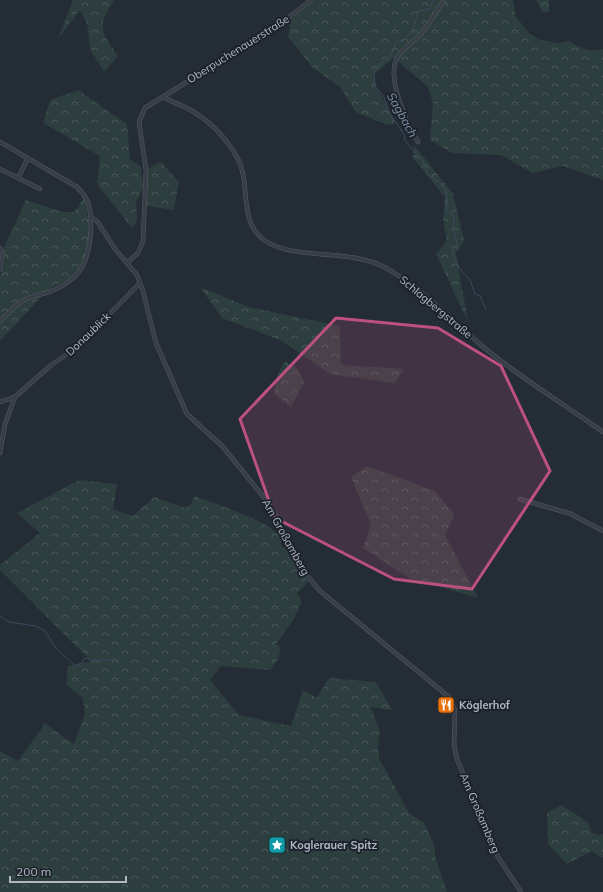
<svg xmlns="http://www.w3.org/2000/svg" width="603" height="892" viewBox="0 0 603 892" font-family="Mulish,sans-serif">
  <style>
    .forest { fill: url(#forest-crowns) }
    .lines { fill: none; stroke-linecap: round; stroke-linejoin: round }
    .stream { stroke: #3c495e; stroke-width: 1 }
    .street-casing { stroke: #555b65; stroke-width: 4.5 }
    .street { stroke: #373e47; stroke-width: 3.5 }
    .marked { fill: #bc507f; fill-opacity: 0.2; stroke: #bc507f; stroke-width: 3; stroke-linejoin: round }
    .labels { text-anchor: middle; stroke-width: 4; stroke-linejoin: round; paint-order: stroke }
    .street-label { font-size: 11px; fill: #b2b8c3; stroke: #1d232c }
    .poi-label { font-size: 11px; font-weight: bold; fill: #b2b8c3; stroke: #1d232c; text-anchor: start }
    .water-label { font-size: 12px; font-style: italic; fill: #7e8ea8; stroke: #1d232c }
  </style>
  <defs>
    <pattern id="forest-crowns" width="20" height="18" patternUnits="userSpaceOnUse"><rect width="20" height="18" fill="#2d3e3e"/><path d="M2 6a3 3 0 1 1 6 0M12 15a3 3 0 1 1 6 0" fill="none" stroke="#495858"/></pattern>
  </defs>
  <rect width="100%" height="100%" fill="#242c36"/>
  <path class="forest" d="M73,0H114C97,27 100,31 118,56L104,72L90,49L87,23L80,10L58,39Z
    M314,0H513L516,17L530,34L541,40L558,43L569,41C580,48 590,53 603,49V180L563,166L532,173L501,155L452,153L430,140L433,103L428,87L394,58L374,74L376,86L396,123L388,125L356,112L339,86L313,68L288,37L291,19Z
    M536,0H549V11L543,13Z
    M78,90L127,124L130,159L141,167L143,189L136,202L137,221L132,228L97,184L100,156L43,123L50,100Z
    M414,145L453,194L464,241L456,253L468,322L436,254L447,241L443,218L445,197L413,158Z
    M161,162L179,182L174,210L147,206V169Z
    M84,198C92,224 92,259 70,278C64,283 54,284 49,290C32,305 16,325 0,341V276L5,261L4,248L26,200L62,212H74Z
    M200,287L249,307L340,326L341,365L404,369L395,383L330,374L282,341L222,318Z
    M285,362L298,369L304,382L291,407L274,394L278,373Z
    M367,466L435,491L454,514L445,535L478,598L409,578L363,548L371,525L351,477Z
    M79,480L117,484L113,509L133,516L154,497L186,508L191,504L195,496C217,505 273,521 283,541L280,543L283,548H287L308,582L297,593L302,601L295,617L276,644L281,648L278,659L271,670L221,666L210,680L239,715L291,726L303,690L317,698L329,678L376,682L392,710L370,707L380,730L378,747L379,758L409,813L424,823L435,847V856L447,892H0V752H2L18,761L42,728L44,723L74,744L85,714L83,698L66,685L68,666L91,661L0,570V565L40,533L17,513Z
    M561,805L588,822L592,833L600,835L603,834V857L601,858L592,851L567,864L548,844L547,813Z"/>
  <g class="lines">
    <path class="stream" d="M433,0L430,9L418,11L414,28L404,40L396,42L391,56L376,67L374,76L375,86L384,97L389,113L404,134L405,141L423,161L428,175C448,186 448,191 446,212L452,214L455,219L453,226L457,244L452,252L460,269L470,280L475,294L480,296L486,310
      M0,616L9,622L36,626L45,631L55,647L75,666L82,663L85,658L94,661L117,659"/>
    <defs>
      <path id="street" d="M163,97C170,101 178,104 185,107C208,119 225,135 238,159C251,184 238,221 264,240C293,261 349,248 384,267C423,288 453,322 487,350C524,380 565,405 603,432
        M0,142L77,187C90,199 91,211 91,228C89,263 81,281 46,293C38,295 30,296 23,301C14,306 7,315 0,321
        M418,142C407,123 386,78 397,58C402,49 412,43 419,36C429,25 436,12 444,0
        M0,169L40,189
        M18,178L28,158
        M91,217L97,221L115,249L137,275L143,291L156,343L187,414L223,447L266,500L275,514L290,549L309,578L320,591L449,697L455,710L454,745L457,759L498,857L521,892
        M0,248L3,254L0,269
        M127,263L138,253L143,241L146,170L139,122L145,108L280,24L311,0
        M0,402L15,397
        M0,453L5,424L15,397L50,366L77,347L140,283
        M520,499L571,514L603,531"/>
    </defs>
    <use href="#street" class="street-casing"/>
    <use href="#street" class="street"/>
  </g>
  <path class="marked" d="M336,318L438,328L501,366L550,471L472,589L394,579L275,518L240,419Z"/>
  <defs>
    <symbol id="restaurant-square" viewBox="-11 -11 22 22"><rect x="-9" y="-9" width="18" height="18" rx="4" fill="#e8710a" stroke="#1d232c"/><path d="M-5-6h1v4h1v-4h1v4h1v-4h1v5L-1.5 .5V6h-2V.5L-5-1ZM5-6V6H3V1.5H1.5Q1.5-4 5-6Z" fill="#fff"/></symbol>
    <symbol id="sight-square" viewBox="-11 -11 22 22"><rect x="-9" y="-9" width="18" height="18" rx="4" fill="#0f9aa8" stroke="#1d232c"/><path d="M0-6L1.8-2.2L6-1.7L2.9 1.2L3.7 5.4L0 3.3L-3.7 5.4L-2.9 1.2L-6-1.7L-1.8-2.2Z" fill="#fff"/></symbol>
  </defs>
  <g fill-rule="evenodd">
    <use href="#restaurant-square" x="436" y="695" width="20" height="20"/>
    <use href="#sight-square" x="267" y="835" width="20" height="20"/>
  </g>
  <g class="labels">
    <g class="street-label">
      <text transform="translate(238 49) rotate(-32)" y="4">Oberpuchenauerstraße</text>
      <text transform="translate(436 307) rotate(40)" y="4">Schlagbergstraße</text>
      <text transform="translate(88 334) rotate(-44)" y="4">Donaublick</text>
      <text transform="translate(286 537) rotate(61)" y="4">Am Großamberg</text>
      <text transform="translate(480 813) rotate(67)" y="4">Am Großamberg</text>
    </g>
    <g class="poi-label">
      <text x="459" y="709">Köglerhof</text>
      <text x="290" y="849">Koglerauer Spitz</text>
    </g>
    <g class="water-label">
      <text transform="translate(402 115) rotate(61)" y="4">Sagbach</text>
    </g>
  </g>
  <path d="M10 876v6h116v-6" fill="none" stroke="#b2b8c3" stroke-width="2"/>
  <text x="16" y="876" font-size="12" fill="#b2b8c3" stroke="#1d232c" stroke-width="3" paint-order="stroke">200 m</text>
</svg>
